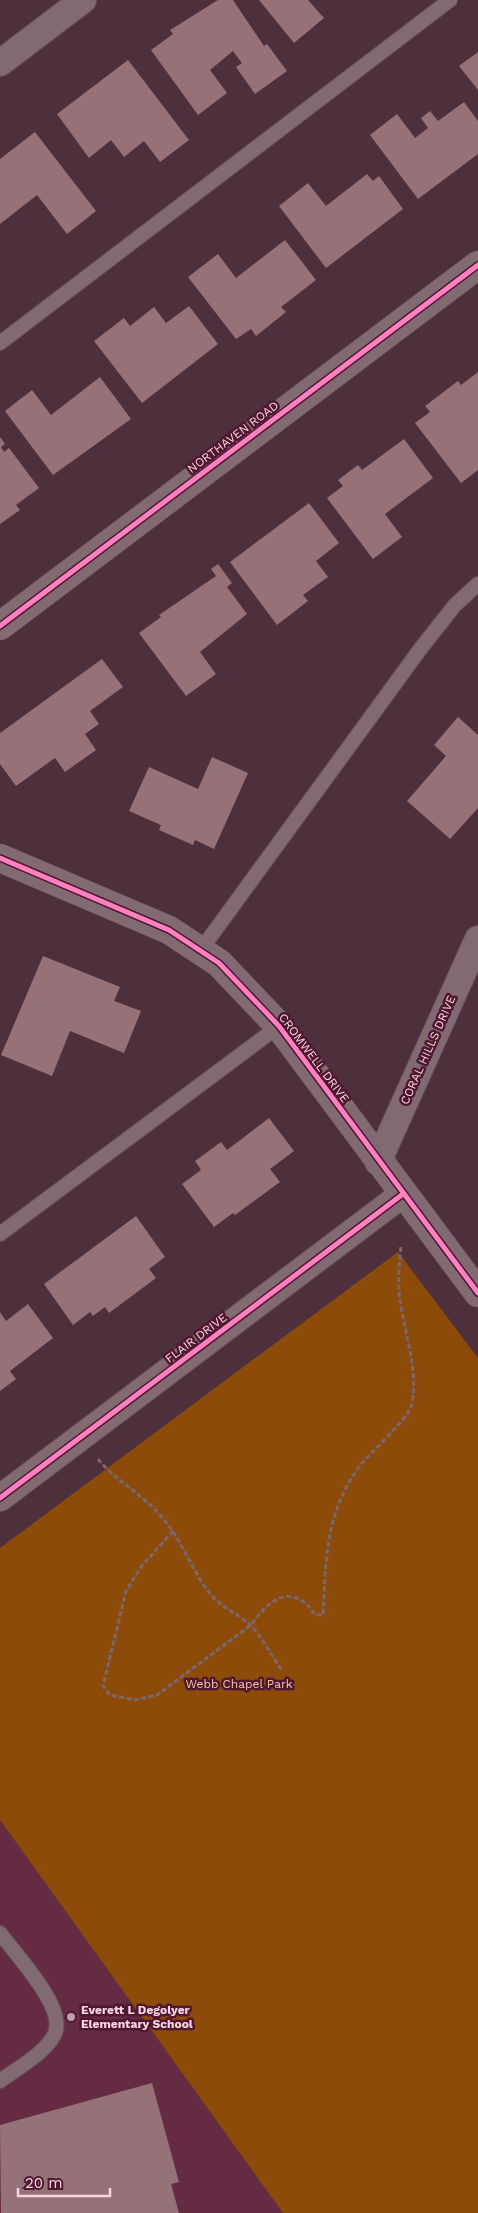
<svg xmlns="http://www.w3.org/2000/svg" width="478" height="2213" viewBox="0 0 478 2213" font-family="'Work Sans',sans-serif">
  <style>
    .built { fill: #652b43 }
    .green { fill: #8d4b0a }
    .building { fill: #977178 }
    .lines { fill: none; stroke-linecap: round; stroke-linejoin: round }
    .service-casing { stroke: #694e59; stroke-width: 16 }
    .minor-casing { stroke: #694e59; stroke-width: 28 }
    .tertiary-casing { stroke: #694e59; stroke-width: 29 }
    .path { stroke: #7c676f; stroke-width: 3; stroke-dasharray: 5 2.5; stroke-linecap: butt }
    .service { stroke: #816a72; stroke-width: 14 }
    .minor { stroke: #816a72; stroke-width: 26 }
    .tertiary { stroke: #816a72; stroke-width: 28 }
    .cycleway-casing { stroke: #4f1830; stroke-width: 8 }
    .cycleway { stroke: #ff80c0; stroke-width: 5 }
    .poi-dot { fill: #be9ca8; stroke: #4f1830; stroke-width: 2 }
    .labels { text-anchor: middle; stroke-width: 5; stroke-linejoin: round; paint-order: stroke }
    .street-label { font-size: 12px; fill: #fbd6e2; stroke: #4f1830 }
    .park-label { font-size: 12px; fill: #f7c5a2; stroke: #4f1830 }
    .poi-label { font-size: 12px; font-weight: bold; fill: #fbd6e2; stroke: #4f1830; text-anchor: start }
  </style>
  <rect width="100%" height="100%" fill="#4e303c"/>
  <path class="built" d="M0,1820L283,2213H0Z"/>
  <path class="green" d="M398,1252L478,1358V2213H283L0,1820V1548Z"/>
  <path class="building" d="M218,0H233L264,46L267,44L287,71L255,94L236,67L242,63L233,51L210,70L227,93L198,115L151,50L173,34L170,30Z
    M259,0H308L324,18L294,43Z
    M478,52V90L459,66Z
    M128,60L189,140L160,162L144,141L124,157L111,140L89,158L57,114Z
    M464,102L478,121V154L418,199L370,135L397,114L415,138L428,128L421,118L430,111L438,121Z
    M35,132L96,211L67,234L37,195L0,224V159Z
    M367,174L373,181L379,176L403,209L326,268L279,206L308,183L326,206Z
    M285,240L316,280L281,307L286,312L256,336L251,329L236,339L188,277L218,254L236,278Z
    M189,306L218,344L142,403L94,341L124,318L130,326L154,307L166,323Z
    M478,372V470L461,483L415,423L430,412L425,406L458,381L461,385Z
    M100,377L131,419L53,475L5,411L32,390L51,415Z
    M0,437L5,444L1,447L4,452L9,448L39,488L16,505L20,510L0,524Z
    M404,439L433,478L385,514L402,537L373,559L327,498L343,486L338,480L358,465L362,470Z
    M309,503L339,543L316,561L328,577L303,595L308,601L277,625L230,562Z
    M218,564L232,583L227,587L247,614L200,652L216,674L186,696L139,633L161,617L159,615L216,576L211,569Z
    M102,659L123,687L90,711L99,724L85,734L96,750L65,772L55,758L16,786L0,764V733Z
    M458,717L478,735V808L450,839L407,801L446,756L434,745Z
    M212,757L248,773L214,849L195,840L193,845L159,830L161,825L129,811L149,767L198,789Z
    M43,956L120,987L114,1001L141,1011L124,1053L70,1031L52,1076L1,1055Z
    M269,1118L294,1151L270,1169L280,1182L235,1215L233,1213L214,1227L182,1184L201,1170L195,1161L221,1142L227,1150Z
    M136,1216L165,1257L149,1269L156,1278L109,1313L105,1307L93,1316L90,1312L73,1325L44,1284Z
    M28,1304L53,1338L10,1371L16,1379L0,1391V1312L6,1321Z
    M152,2083L179,2182L171,2184L179,2213H1L0,2125Z"/>
  <g class="lines">
    <defs>
      <path id="service" d="M0,343L450,0
        M200,951L421,648L455,605L478,584
        M0,1234L279,1026
        M0,1933C16,1955 62,2003 56,2030C52,2049 15,2070 0,2081"/>
      <path id="minor" d="M0,63L83,0
        M378,1162L478,939
        M0,1498L403,1194"/>
      <path id="tertiary" d="M0,626L478,265
        M0,858L169,930L219,963L279,1026L478,1293"/>
    </defs>
    <use href="#service" class="service-casing"/>
    <use href="#minor" class="minor-casing"/>
    <use href="#tertiary" class="tertiary-casing"/>
    <path class="path" d="M98,1459C116,1481 142,1494 160,1515C182,1539 191,1570 211,1595C222,1608 239,1614 250,1625C262,1637 271,1655 281,1669
      M173,1531L141,1567L126,1591L103,1686L110,1695L135,1700L157,1695L251,1625C269,1599 293,1581 315,1615H323C326,1560 325,1514 359,1467C370,1452 408,1420 412,1404C418,1371 406,1338 401,1306C397,1286 399,1266 401,1246"/>
    <use href="#service" class="service"/>
    <use href="#minor" class="minor"/>
    <use href="#tertiary" class="tertiary"/>
    <defs>
      <path id="cycleway" d="M0,626L478,265
        M0,858L169,930L219,963L279,1026L478,1293
        M0,1498L403,1194"/>
    </defs>
    <use href="#cycleway" class="cycleway-casing"/>
    <use href="#cycleway" class="cycleway"/>
  </g>
  <circle class="poi-dot" cx="71" cy="2017" r="5"/>
  <g class="labels">
    <g class="street-label">
      <text transform="translate(233 437) rotate(-37)" y="4">NORTHAVEN ROAD</text>
      <text transform="translate(428 1050) rotate(-66)" y="4">CORAL HILLS DRIVE</text>
      <text transform="translate(314 1058) rotate(53)" y="4">CROMWELL DRIVE</text>
      <text transform="translate(196 1338) rotate(-37)" y="4">FLAIR DRIVE</text>
    </g>
    <g class="park-label">
      <text x="239" y="1688">Webb Chapel Park</text>
    </g>
    <g class="poi-label">
      <text x="81" y="2014">Everett L Degolyer<tspan x="81" dy="14">Elementary School</tspan></text>
    </g>
  </g>
  <path d="M18 2188v8h92v-8" fill="none" stroke="#fbd6e2" stroke-width="2.5"/>
  <text x="25" y="2188" font-size="15" fill="#fbd6e2" stroke="#4f1830" stroke-width="4" paint-order="stroke">20 m</text>
</svg>
